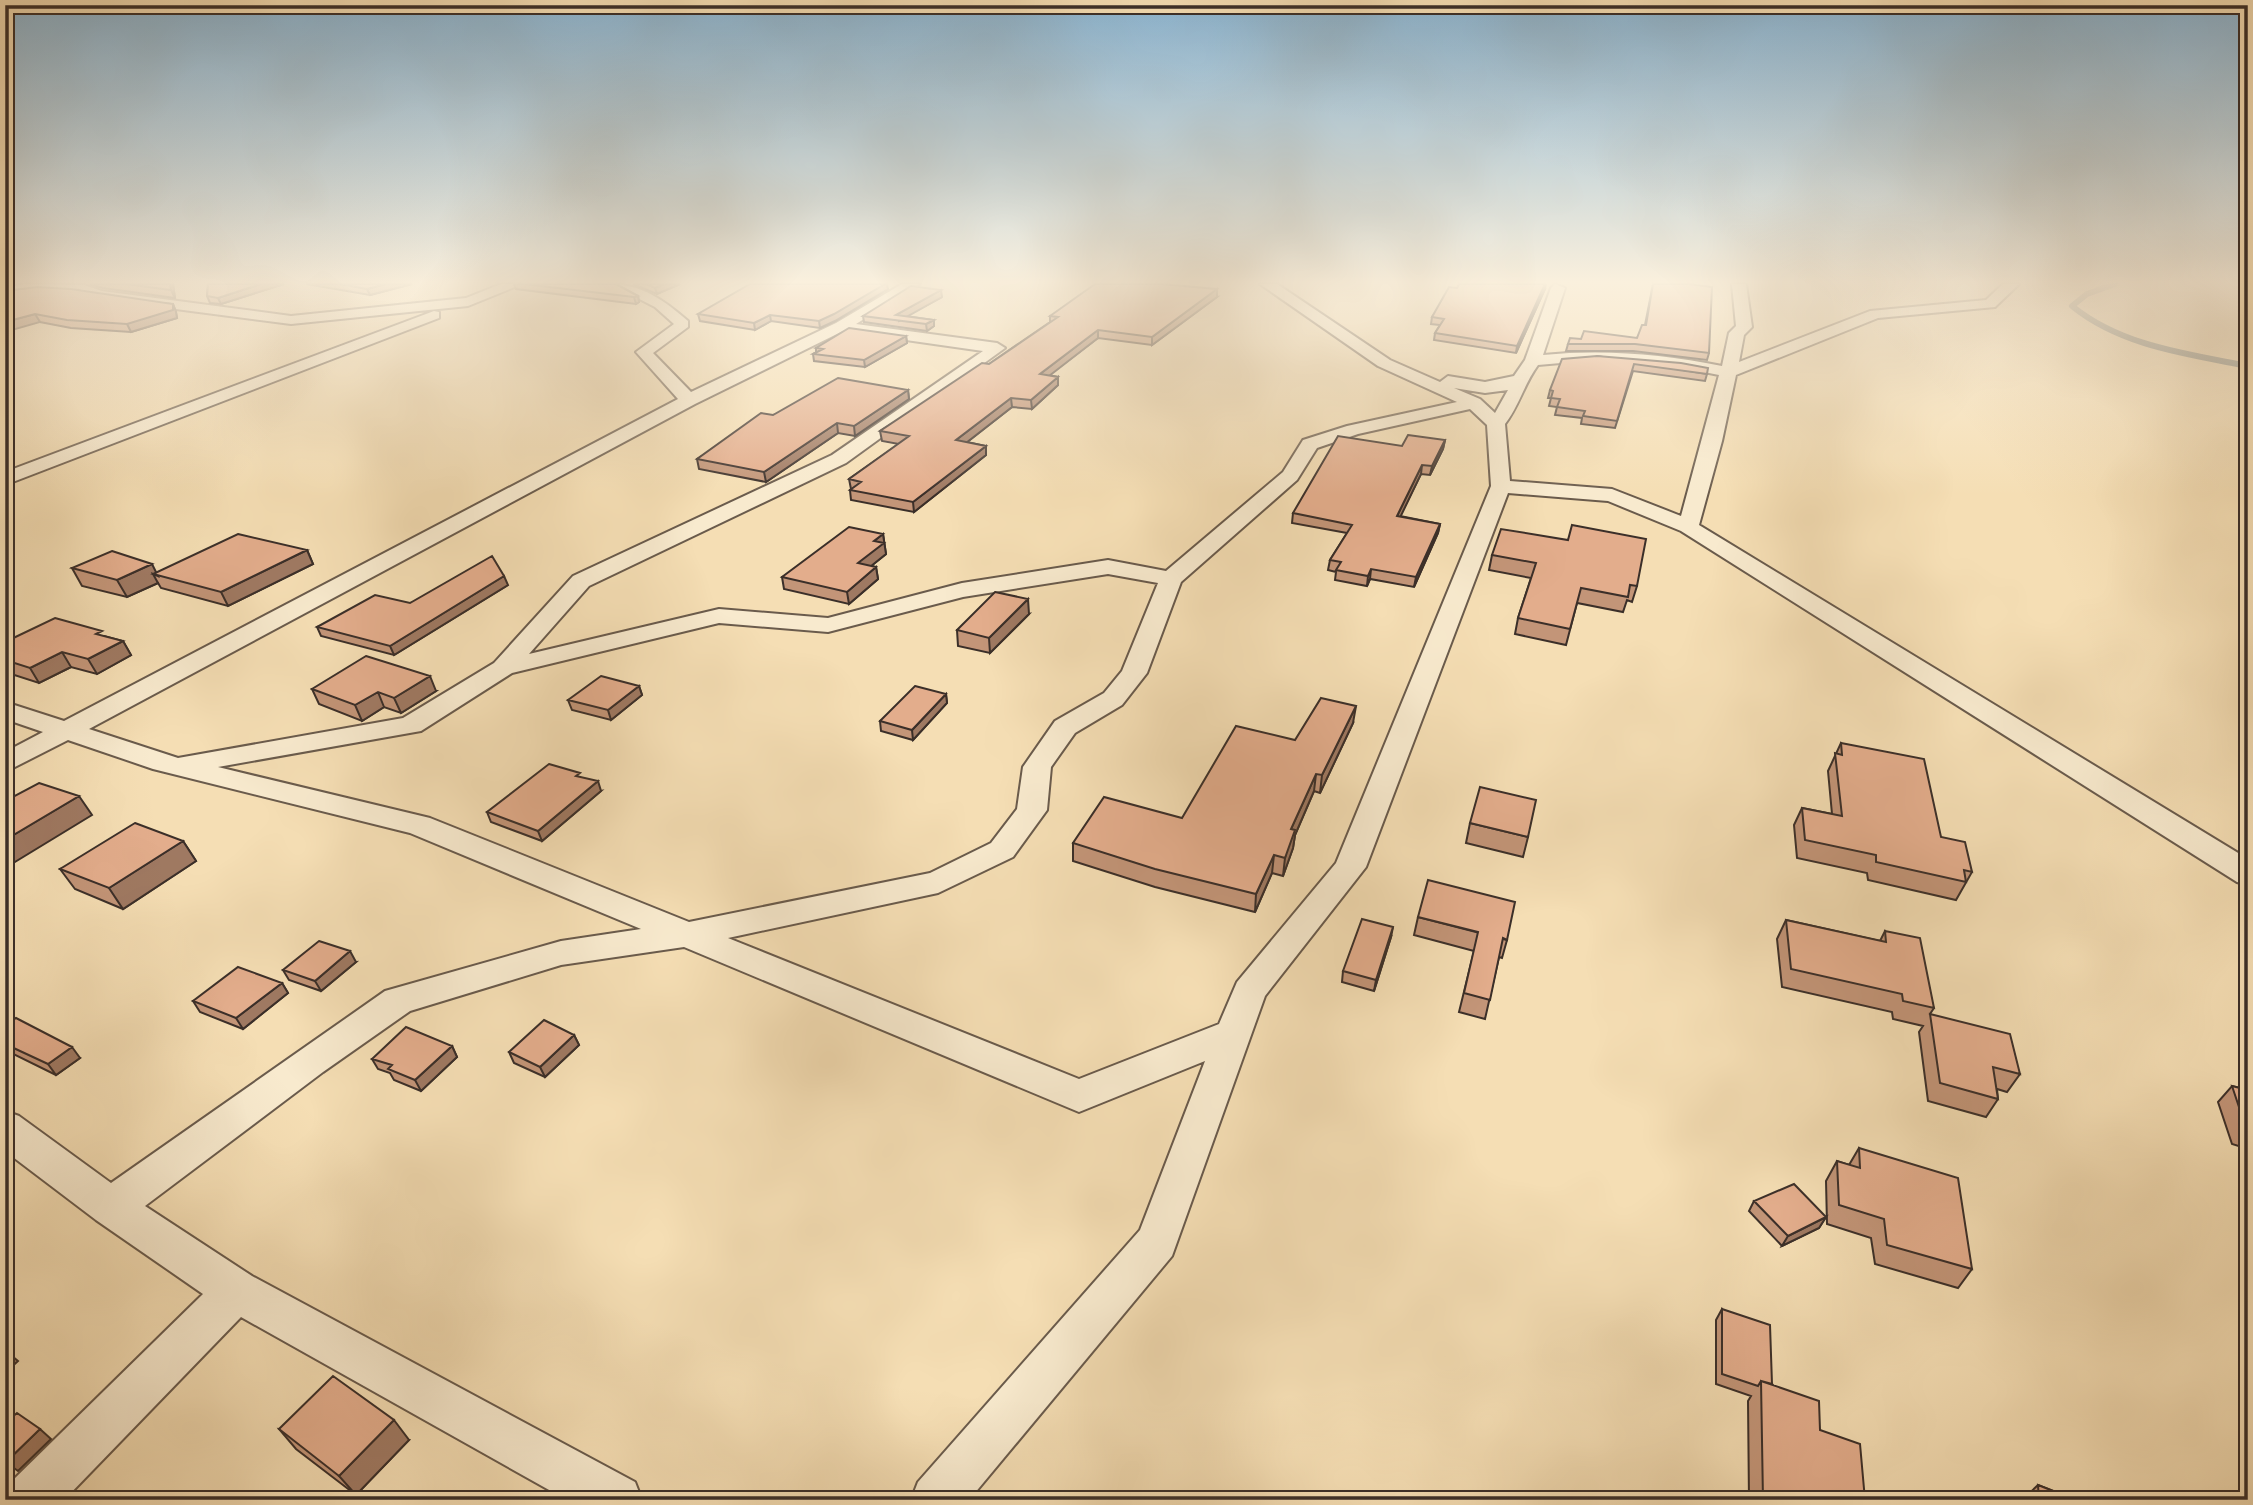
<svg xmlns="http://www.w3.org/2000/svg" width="2253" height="1505" viewBox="0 0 2253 1505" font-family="'IM FELL French Canon',serif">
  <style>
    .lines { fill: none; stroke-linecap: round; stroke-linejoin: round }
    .stream { stroke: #78827e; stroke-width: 6 }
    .street-casing { stroke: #6a5b4c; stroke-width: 4 }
    .street { fill: #f8eace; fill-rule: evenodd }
    .wall { fill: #c39578; stroke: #3b2f29; stroke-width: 2 }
    .shaded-wall { fill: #9f7962; stroke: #3b2f29; stroke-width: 2 }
    .building { fill: #e3ad8c; stroke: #3b2f29; stroke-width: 2 }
  </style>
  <rect width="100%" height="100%" fill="#f5deb4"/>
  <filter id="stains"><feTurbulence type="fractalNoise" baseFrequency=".00286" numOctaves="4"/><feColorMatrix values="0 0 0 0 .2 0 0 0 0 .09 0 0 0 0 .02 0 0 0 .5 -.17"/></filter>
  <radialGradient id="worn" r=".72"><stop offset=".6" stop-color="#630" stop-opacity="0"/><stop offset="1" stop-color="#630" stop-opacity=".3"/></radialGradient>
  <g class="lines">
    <path class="stream" d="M2115,284L2087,294L2072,306C2121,346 2187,354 2248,366"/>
    <defs>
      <path id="street" d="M24,284L84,285L102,291L291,316L466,298L501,284H522L468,306L291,324L99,299C66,291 39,290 5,296V288Z
        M610,284C642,284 665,301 688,321V327L653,353L691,392L836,323L902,284H920L856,324L997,343L1005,348L846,463L589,586L529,654L719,609L828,618L962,583L1108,560L1166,571L1283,472L1303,440L1347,426L1457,402L1378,366L1260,284H1277L1390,360L1440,382L1448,376L1485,382L1514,376L1525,360L1551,288L1555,284L1565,288L1543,355C1604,349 1662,354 1722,366L1729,333L1736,326L1732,284H1746L1752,327L1744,335L1739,362L1870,311L1986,300L2003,284H2019L1995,307L1878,318L1736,375L1722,441L1699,525L2248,859V885L2237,882L1681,531L1608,501L1508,493L1366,867L1265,996L1172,1256L969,1500H911L918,1482L1140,1230L1205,1061L1079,1112L684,947L561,965L410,1011L323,1072L145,1206L252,1276L635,1482L642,1500H567L241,1317L64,1500H5L11,1482L203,1294L96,1220L5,1151V1111L19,1116L111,1183L385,991L561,941L641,929L410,833L153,769L68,740L5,772V752L43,732L5,719V702L64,721L678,399L636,352L674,324L655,307ZM843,331L983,351L832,455L573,576L494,663L403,718L178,758L89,729L695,404ZM1595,360L1679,367L1719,375L1681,516L1612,489L1510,481L1505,424C1519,406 1524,384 1538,365ZM1454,388L1485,393L1508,390L1495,413L1480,399ZM1470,409L1487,425L1491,486L1336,863L1237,982L1219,1024L1079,1079L728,938L938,893L1013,857L1047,810L1051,767L1075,733L1122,705L1147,673L1181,582L1297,480L1317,448L1358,434ZM1108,574L1158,583L1122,671L1104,693L1055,721L1023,767L1017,809L991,843L930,873L689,922L430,818L218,767L421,731L512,673L719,623L828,632L963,597Z
        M434,311L439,312V318L5,485V472Z"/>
    </defs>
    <use href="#street" class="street-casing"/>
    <use href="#street" class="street"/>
  </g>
  <path class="wall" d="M90,284H173L175,298L103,288Z
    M208,284H284L221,304L210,303L207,296Z
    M306,284H412L370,295Z
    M514,284H616L638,296L639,302L636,304L516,289Z
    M633,284H680L657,294Z
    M1653,284L1709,353L1707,360L1633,351H1566L1568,344L1581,339L1637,338L1645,325Z
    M1457,288L1545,289L1516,353L1434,340L1435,333L1440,325L1431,324L1432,317Z
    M888,289L835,321L820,328L771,321L755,330L700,321L698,314Z
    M5,291L173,304L176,312L177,318L131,332L71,328L40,322Z
    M942,297L906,316L934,320V326L927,331L864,322L863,316Z
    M1217,297L1152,345L1098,338L1049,375L1058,377V385L1032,409L1012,407L967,442L986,446V455L914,512L851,500L850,490L851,489L849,479L899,444L882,441L880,431L989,364L1050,322V316Z
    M906,336L907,343L865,367L814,361L813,354L816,352V348Z
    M1597,356L1707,374L1705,381L1633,371L1615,428L1581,424L1582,418L1555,415L1557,407L1549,406L1551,398H1548L1550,390Z
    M908,390L909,399L855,436L838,433L766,482L699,469L697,459L773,415Z
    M1445,440L1443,449L1430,475L1421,474L1400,516L1440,524L1438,533L1414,587L1370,579L1367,586L1335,580L1336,572L1328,570L1330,560L1347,533L1292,523L1293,513L1402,446Z
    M883,534L886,554L871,566L876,567L878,579L849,604L784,589L782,577Z
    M1568,540L1637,586L1632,602L1627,600L1623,612L1577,603L1566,645L1515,634L1518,618L1531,578L1489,570L1492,555Z
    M307,550L313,564L228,606L161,588L158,583L127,597L82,586L72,568L156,573Z
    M508,585L394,655L321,636L317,627L410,603Z
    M1029,614L990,653L958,646L957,630Z
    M104,636L123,641L131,655L97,674L71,667L39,683L5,672V642Z
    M639,686L642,695L611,720L572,710L568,700Z
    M312,689L436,691L401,713L384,707L362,721L319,704Z
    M946,694L947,703L913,740L881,731L880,721Z
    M1353,723L1320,793L1314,791L1295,835L1293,848L1283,876L1272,873L1255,912L1155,887L1073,861V843L1182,818L1295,740Z
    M1841,743L1941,837L1972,872L1956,900L1868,880L1867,873L1797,858L1794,825L1802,808L1832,814L1828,771Z
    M601,791L542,841L491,822L487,812Z
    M1470,823L1528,837L1523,857L1466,843Z
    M183,841L196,861L123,909L75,889L60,869Z
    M1418,917L1507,940L1502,958L1499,957L1485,1019L1459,1012L1474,951L1414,935Z
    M1786,920L1880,941L1885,931L1934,1008L1930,1014L2020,1074L2007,1092L1997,1089L1998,1099L1986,1117L1928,1101L1919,1032L1923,1026L1893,1019L1892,1012L1782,987L1777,939Z
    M1391,937L1374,991L1342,982L1343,971Z
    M356,962L321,991L289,980L283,970Z
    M282,983L288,993L243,1029L200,1012L193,1001Z
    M5,1024L80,1058L56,1075L5,1050Z
    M574,1035L579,1045L545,1077L514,1063L509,1052Z
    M452,1046L457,1057L421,1091L394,1080L390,1073L378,1069L372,1059Z
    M2232,1086L2248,1090V1161L2242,1147L2232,1144L2218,1102Z
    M1859,1148L1972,1269L1958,1288L1875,1264L1871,1238L1827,1224L1826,1181L1837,1161L1849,1165Z
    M1754,1201L1826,1217L1819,1228L1782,1246L1749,1211Z
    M1722,1309L1772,1384L1820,1430L1865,1500H1749L1748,1401L1751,1396L1716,1384V1320Z
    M279,1429L409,1440L356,1495L296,1449Z
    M2038,1485L2076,1500H2022Z"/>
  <path class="shaded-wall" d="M170,284H173L175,298L171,290Z
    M261,284H284L221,304L218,298Z
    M386,284H412L370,295L367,289Z
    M664,284H680L657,294L655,288Z
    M885,284H887L888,289L835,321L820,328L819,321Z
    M1546,284L1545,289L1516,353L1517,346Z
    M1217,289V297L1152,345V337Z
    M941,290L942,297L899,321L896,315Z
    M638,296L639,302L636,304L634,297Z
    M173,304L176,312L177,318L131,332L127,324Z
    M35,314L40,322L5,332V322Z
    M770,315L771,321L755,330L754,323Z
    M934,320V326L927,331L926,324Z
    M1098,330V338L1040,383V374Z
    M906,336L907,343L865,367L864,360Z
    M1058,377V385L1032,409L1031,400Z
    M908,390L909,399L855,436L854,426Z
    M1011,398L1012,407L957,450L956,440Z
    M837,423L838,433L766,482L764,472Z
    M1445,440L1443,449L1430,475L1432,466Z
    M986,446V455L914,512L913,502Z
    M1422,465L1421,474L1396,526L1397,516Z
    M1440,524L1438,533L1414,587L1416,577Z
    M883,534L886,554L860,575L858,563L874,541Z
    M307,550L313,564L228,606L221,592Z
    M152,564L158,576L153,574L158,583L127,597L117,580Z
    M876,567L878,579L849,604L847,592Z
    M1371,569L1370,579L1367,586L1368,576Z
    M504,576L508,585L394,655L390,646Z
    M1028,599L1029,614L990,653L989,638Z
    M123,641L131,655L97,674L88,659Z
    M62,652L71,667L39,683L30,668Z
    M430,676L436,691L401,713L394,698Z
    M639,686L642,695L611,720L608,710Z
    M378,692L384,707L362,721L355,705Z
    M946,694L947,703L913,740L912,730Z
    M1356,706L1353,723L1320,793L1322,775Z
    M1316,774L1314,791L1295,835L1293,848L1283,876L1285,858L1291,829Z
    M598,781L601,791L542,841L538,831Z
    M79,796L92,815L5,868V840Z
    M183,841L196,861L123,909L109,888Z
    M1274,855L1272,873L1255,912L1256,894Z
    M1393,927L1391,937L1374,991L1376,980Z
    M350,951L356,962L321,991L315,981Z
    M282,983L288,993L243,1029L236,1018Z
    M574,1035L579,1045L545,1077L540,1067Z
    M452,1046L457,1057L421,1091L415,1080Z
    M72,1047L80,1058L56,1075L48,1064Z
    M1826,1217L1819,1228L1782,1246L1788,1236Z
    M5,1350L18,1361L5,1373Z
    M394,1420L409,1440L356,1495L339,1476Z
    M40,1429L51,1439L18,1471L6,1462Z"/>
  <path class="building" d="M126,284H170L171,290Z
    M208,284H261L218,298L207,296Z
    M340,284H386L367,289Z
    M524,284H616L638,296L634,297Z
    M646,284H664L655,288Z
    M750,284H885L834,314L819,321L770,315L754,323L698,314Z
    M1095,284H1161L1217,289L1152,337L1098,330L1040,374L1058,377L1031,400L1011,398L956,440L986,446L913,502L850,490L861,482L849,479L909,436L880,431L982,363L989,364L1058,317L1050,316Z
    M1459,284H1545L1517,346L1435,333L1444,319L1432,317L1449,287L1457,288Z
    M1653,284H1689L1712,287L1709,353L1635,344H1568L1570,338L1581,339L1584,331L1637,338L1642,325H1646Z
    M911,286L941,290L896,315L934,320L926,324L863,316Z
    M37,287L71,289L173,304V310L127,324L67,320L35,314L5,322V291Z
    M849,328L906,336L864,360L813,354L823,349L816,348Z
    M1597,356L1681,363L1708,368L1707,374L1634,364L1617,421L1583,416L1585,411L1557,407L1560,399L1551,398L1553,391L1550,390L1562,359Z
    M838,378L908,390L854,426L837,423L764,472L697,459L761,413L773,415Z
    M1408,435L1445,440L1432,466L1422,465L1397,516L1440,524L1416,577L1371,569L1368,576L1336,570L1341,562L1330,560L1352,525L1293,513L1338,436L1402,446Z
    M1572,525L1646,539L1637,586L1630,585L1628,597L1581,588L1570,629L1518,618L1536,563L1492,555L1501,529L1568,540Z
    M849,527L883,534L874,541L884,543L858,563L876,567L847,592L782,577Z
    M238,534L307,550L221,592L153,574Z
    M112,551L152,564L117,580L72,568Z
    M492,556L504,576L390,646L317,627L375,595L410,603Z
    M995,592L1028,599L989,638L957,630Z
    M55,618L102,631L96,634L123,641L88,659L62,652L30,668L5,660V642Z
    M366,656L430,676L394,698L378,692L355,705L312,689Z
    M601,676L639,686L608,710L568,700Z
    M915,686L946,694L912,730L880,721Z
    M1321,698L1356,706L1322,775L1316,774L1291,829L1295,830L1285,858L1274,855L1256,894L1155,869L1073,843L1104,797L1182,818L1236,726L1295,740Z
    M1841,743L1924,759L1941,837L1965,842L1972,872L1964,870L1966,882L1876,862V855L1805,840L1802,808L1842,816L1835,753L1842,755Z
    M549,764L580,773L576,776L598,781L538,831L487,812Z
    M39,783L79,796L5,840V801Z
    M1480,787L1536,800L1528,837L1470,823Z
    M135,823L183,841L109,888L60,869Z
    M1428,880L1515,902L1507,940L1503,938L1490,1000L1464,993L1478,932L1418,917Z
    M1362,919L1393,927L1376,980L1343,971Z
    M1786,920L1886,942L1885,931L1920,938L1934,1008L1903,1001L1902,994L1791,969Z
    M319,941L350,951L315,981L283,970Z
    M238,967L282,983L236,1018L193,1001Z
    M1930,1014L2010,1034L2020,1074L1993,1067L1998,1099L1940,1083Z
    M16,1018L72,1047L48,1064L5,1044V1024Z
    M544,1020L574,1035L540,1067L509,1052Z
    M406,1027L452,1046L415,1080L388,1069L392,1065L372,1059Z
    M2232,1086L2248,1090V1128H2246Z
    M1859,1148L1958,1178L1972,1269L1887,1245L1884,1219L1839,1205L1837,1161L1860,1168Z
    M1794,1184L1826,1217L1788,1236L1754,1201Z
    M1722,1309L1770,1325L1772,1384L1761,1381L1758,1386L1722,1374Z
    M333,1376L394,1420L339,1476L279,1429Z
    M1761,1381L1819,1401L1820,1430L1860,1444L1865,1500H1763Z
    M17,1413L40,1429L6,1462L5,1461V1423Z
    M2038,1485L2076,1500H2039Z"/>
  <linearGradient id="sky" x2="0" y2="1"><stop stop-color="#8bb6d4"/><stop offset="0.57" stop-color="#faf0dd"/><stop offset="1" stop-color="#faf0dd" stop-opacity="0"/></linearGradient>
  <rect width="2253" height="495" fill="url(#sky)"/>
  <rect width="2253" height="1505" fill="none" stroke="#f5deb4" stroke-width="28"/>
  <rect x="7" y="7" width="2239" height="1491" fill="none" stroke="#3b2f29" stroke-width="3.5"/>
  <rect x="14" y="14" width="2225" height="1477" fill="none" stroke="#3b2f29" stroke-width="2"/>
  <rect width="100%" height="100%" filter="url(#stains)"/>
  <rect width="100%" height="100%" fill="url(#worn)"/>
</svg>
